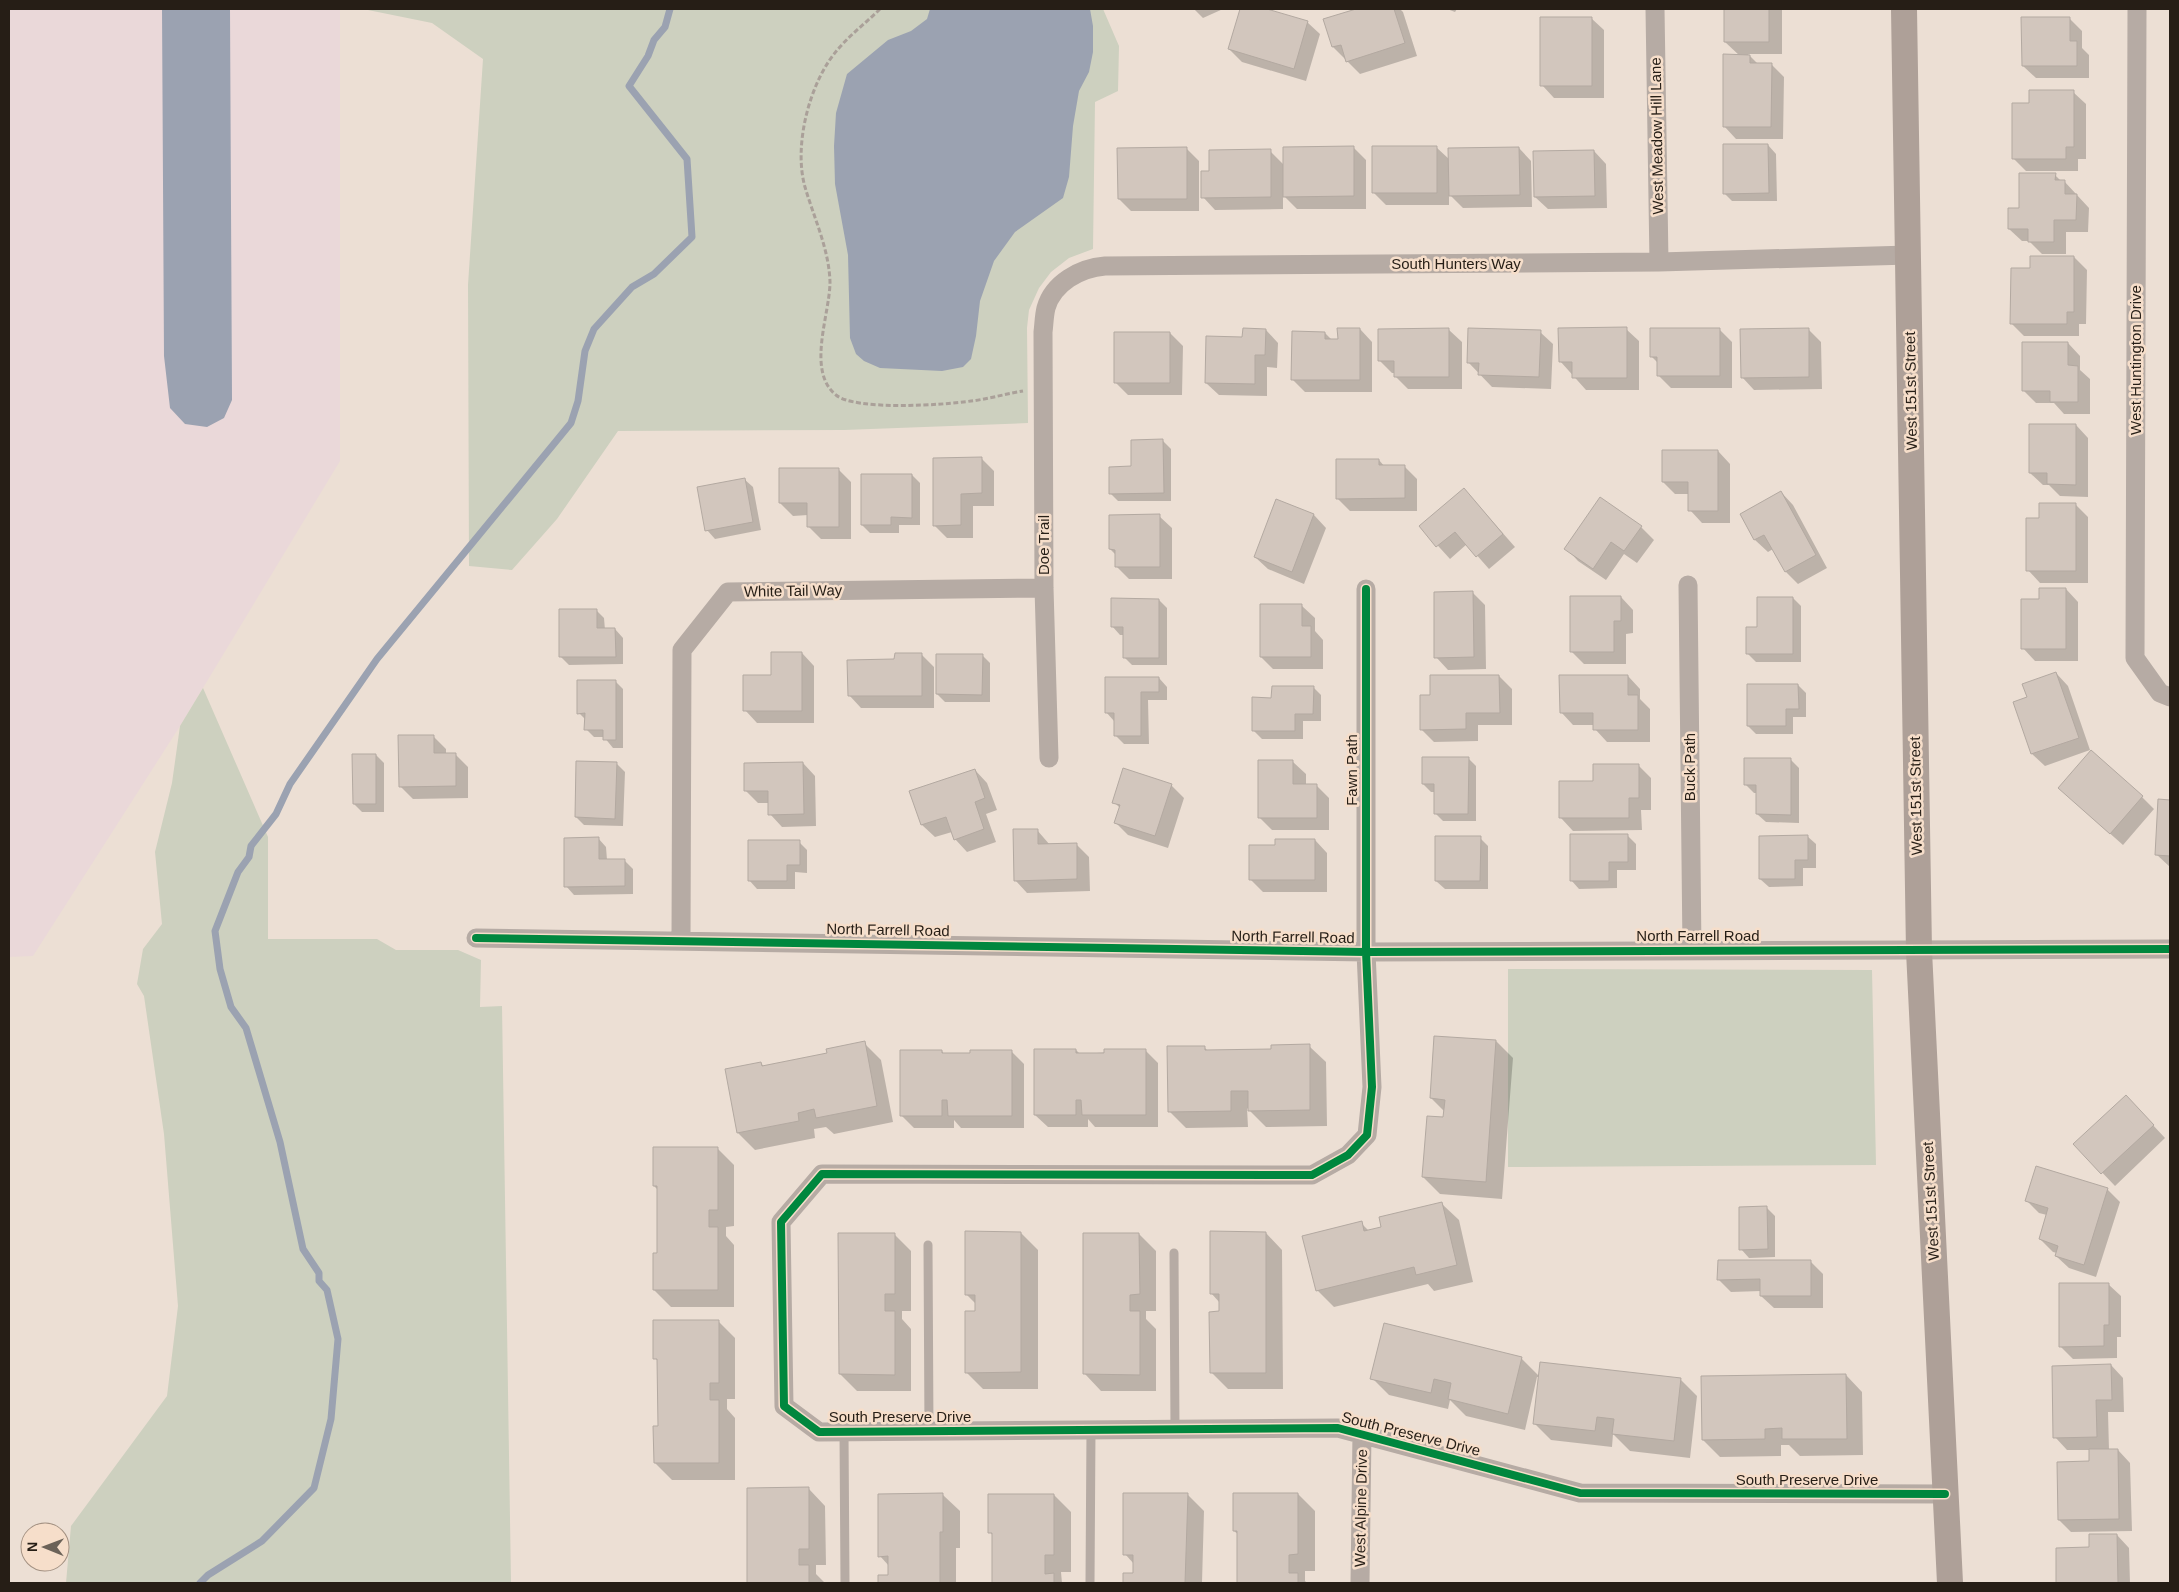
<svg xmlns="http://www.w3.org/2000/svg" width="2179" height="1592" viewBox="0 0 2179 1592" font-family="Helvetica,sans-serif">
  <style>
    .industrial { fill: #ead8d9 }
    .green { fill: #cdd0bf }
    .water { fill: #9ba2b1 }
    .shadow { fill: #0003 }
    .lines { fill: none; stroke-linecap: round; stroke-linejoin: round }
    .stream { stroke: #9ba2b1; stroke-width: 7 }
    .building { fill: #d2c6bd; stroke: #b3a9a1 }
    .path { stroke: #aaa099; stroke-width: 3; stroke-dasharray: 5 2.5; stroke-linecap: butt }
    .lane { stroke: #b6aba4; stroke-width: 9 }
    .street { stroke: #b6aba4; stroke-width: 19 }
    .secondary { stroke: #aea098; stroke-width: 26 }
    .cycleway-casing { stroke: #f6deca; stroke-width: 11 }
    .cycleway { stroke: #00873e; stroke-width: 8 }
    .labels { text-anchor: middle; stroke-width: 5; stroke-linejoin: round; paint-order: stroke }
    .street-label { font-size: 15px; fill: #261e16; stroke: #f6deca }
  </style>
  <rect width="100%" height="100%" fill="#ecdfd4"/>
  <path class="industrial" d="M9,9H340V461L180,726L33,956L9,957Z"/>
  <path class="green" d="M363,9H1103L1119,46L1118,91L1095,102L1093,249L1069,258L1051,272L1039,288L1029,310L1027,328L1028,423L844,430L618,431L557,519L512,570L469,566L468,285L483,59L432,23Z
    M203,688L268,837V939H377L396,950H458L481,960L480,1007L502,1006L511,1583H66L71,1526L167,1396L178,1306L164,1134L144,996L137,984L143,949L162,924L155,852L172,783L180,726Z
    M1508,969L1872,970L1876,1165L1508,1167Z"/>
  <path class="water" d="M162,9H230L232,400L224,418L207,427L185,424L170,408L164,356Z
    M930,9H1090L1093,26V52L1089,72L1079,91L1073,126L1069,177L1063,198L1015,232L994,261L980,301L976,336L971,359L963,367L942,371L880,368L864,361L856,354L850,338L848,255L835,184L834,146L836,113L847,74L888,40L911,31L927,19Z"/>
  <path class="shadow" d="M1194,9H1223L1203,18Z
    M1241,9H1263L1307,22L1320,34L1306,81L1242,62L1229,49Z
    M1360,9H1400L1403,12L1417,56L1360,74L1333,47L1325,20Z
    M1447,9H1457L1455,12Z
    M1725,9H1782V54H1748L1758,64H1771L1784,77L1783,139H1736L1724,126L1740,56L1725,42Z
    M1591,18L1604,30V98H1554L1542,85Z
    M2069,18L2082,31V48L2089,55V78H2036L2023,66Z
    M2073,92L2086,104V159H2078V171H2026L2013,158L2030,104Z
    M1768,145L1776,154L1777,201H1732L1724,193Z
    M1353,147L1366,160V209H1297L1283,195V209L1215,210L1203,197L1210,172L1270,151L1284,165Z
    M1436,147L1450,160L1519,148L1531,161L1532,207L1463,208L1449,194V205H1386L1373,192Z
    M1186,148L1199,161V211H1131L1119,199Z
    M1594,151L1606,164L1607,208L1548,209L1535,197Z
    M2055,175L2061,181H2064L2089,208L2088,232H2066V254H2042L2029,241H2022L2009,229L2020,209Z
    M2074,257L2087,270L2086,324H2079V336H2024L2011,323L2031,269Z
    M1360,329L1372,342V392H1305L1292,379L1325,333L1332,340H1339Z
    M1626,329L1639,341V390H1586L1560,361Z
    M1719,329L1732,342V388H1671L1659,376V364L1651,356Z
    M1808,329L1821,342L1822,389L1754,390L1742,377Z
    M1266,330L1278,343L1277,368L1267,367V396L1219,395L1206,383L1243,338Z
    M1449,330L1462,342V389H1408L1395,376V373H1392L1380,361Z
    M1540,332L1553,344L1551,389L1492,387L1468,362Z
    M1170,333L1183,346L1182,395H1128L1115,382Z
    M2068,343L2080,356V370L2090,379V414H2064L2054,403H2036L2024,391Z
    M2076,425L2088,438V497L2060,496L2049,485H2043L2030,473Z
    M1163,441L1171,449V501H1118L1110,493L1133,468Z
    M1718,451L1730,464V523H1702L1690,510V494H1675L1663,482Z
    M982,459L994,471V506H973V538H947L934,525Z
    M1379,460L1385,467L1404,466L1417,479V511H1350L1337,498Z
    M838,469L851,482V539H821L808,526V515L793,516L780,503Z
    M912,475L920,483V525H899V533H870L862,525Z
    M744,479L753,487L761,530L715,539L707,530Z
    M1464,489L1515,547L1489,569L1467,544L1450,559L1420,526Z
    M1781,492L1793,505L1827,568L1798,584L1786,572L1773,549L1768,552L1755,540L1741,514Z
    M2076,505L2088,517V583H2040L2028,570L2040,519Z
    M1314,515L1326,528L1304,584L1268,569L1255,557Z
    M1159,516L1172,528V579H1129L1116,566V555L1110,549Z
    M1641,527L1654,540L1637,563L1624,554L1606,580L1578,561L1566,548Z
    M2066,589L2078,602V661H2035L2023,648L2040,600Z
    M1473,593L1485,605L1486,669L1448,670L1436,657Z
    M1621,597L1633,610V633L1626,634V664H1584L1571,651Z
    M1793,598L1801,606V662H1756L1748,654L1759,628Z
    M1159,600L1167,608V665H1132L1124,657V635H1120L1112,626Z
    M1302,606L1315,618V631L1323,640V669H1273L1261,657Z
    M596,610L604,618L605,630L615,629L623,638V664L569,665L560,656Z
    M802,653L814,666V723H757L745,710L772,676Z
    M921,654L934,667V708H861L849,695L896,661Z
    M982,655L990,663V702H945L937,694Z
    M2056,673L2068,686L2090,750L2045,766L2032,754L2029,698Z
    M1499,676L1512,689V725H1478V741L1434,742L1421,729L1431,696Z
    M1628,676L1640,689V699L1650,709V742H1607L1595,729V725H1573L1561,712Z
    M1159,678L1167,687V700H1148L1149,744H1124L1116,736L1114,721L1106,712Z
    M615,681L623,689V748H613L604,737H594L586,729V720L579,713Z
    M1798,685L1806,693V717H1793V734H1756L1748,726Z
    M1313,687L1321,695V721H1303V739H1262L1253,730Z
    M433,736L446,749V754H455L468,767V798L413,799L400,786Z
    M376,755L384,763V812H362L354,804Z
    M1468,758L1476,766V821H1443L1435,813V792H1431L1423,784Z
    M1791,760L1799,768V823L1766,822L1757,814V793H1754L1746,785Z
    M1293,762L1306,774V785H1316L1329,798V830H1272L1259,817Z
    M803,763L815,776L816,826L782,827L770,814L769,803H758L745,790Z
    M617,764L625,772L623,826L584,825L576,817Z
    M1638,765L1651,778V810H1641L1642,830L1573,831L1561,818L1594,782Z
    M975,770L987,783L997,810L986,814L996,842L967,852L955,839L952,832L935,837L922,825L911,792Z
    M1171,785L1184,798L1168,848L1128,835L1115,822L1120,808L1114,802Z
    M2142,797L2154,809L2123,845L2072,800Z
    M2159,800L2170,801V867L2156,854Z
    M1037,830L1050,845L1076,844L1089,857L1090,891L1027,893L1015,880Z
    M1627,835L1636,844V870H1617V888L1579,889L1571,880Z
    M1807,836L1816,844V868H1803V886L1769,887L1760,879Z
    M598,838L606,847L607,860H624L633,869V894L574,895L566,886Z
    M1480,838L1488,846V889H1445L1436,881Z
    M1315,840L1327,853V892H1263L1250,879L1276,846Z
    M799,842L807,850V873L795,872V889H757L749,880Z
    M1496,1041L1513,1058L1502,1199L1440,1194L1423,1177L1444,1119L1445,1112L1431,1098Z
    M864,1043L881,1060L893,1122L834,1134L826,1127L814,1129L815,1138L755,1150L738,1133L761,1063L764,1067L829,1054Z
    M1309,1046L1326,1062L1327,1126L1266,1127L1247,1108L1248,1127L1186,1128L1169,1111L1204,1047L1208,1051L1273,1050Z
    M1076,1050L1080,1054L1145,1050L1158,1063V1127H1095L1088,1119V1127H1048L1035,1115Z
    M942,1051L944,1054H971L1011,1051L1024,1064V1128H961L954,1120V1128H914L901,1115Z
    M2138,1109L2165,1138L2115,1186L2075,1144Z
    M717,1148L734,1165V1226L726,1227V1236L734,1245V1307H671L654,1290L658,1254V1190L654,1186Z
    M2107,1189L2120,1202L2096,1277L2069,1268L2056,1256L2057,1253L2053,1252L2040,1239L2047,1215L2039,1213L2026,1200Z
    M1442,1204L1459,1220L1473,1282L1434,1291L1428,1284L1334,1307L1317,1290L1361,1223L1369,1231L1383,1228Z
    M1766,1207L1775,1216V1257L1749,1258L1741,1249Z
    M1021,1233L1038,1250V1389H983L966,1372L976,1312V1304L966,1294Z
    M1266,1233L1282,1250L1283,1389H1228L1211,1372L1220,1313V1303L1211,1293Z
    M894,1234L911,1251V1311H902V1319L911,1329V1391H857L840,1374Z
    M1139,1234L1156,1251V1311H1146V1319L1156,1329V1391H1101L1085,1374Z
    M1810,1261L1823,1274V1308H1774L1761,1296V1291L1731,1292L1719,1280Z
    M2108,1284L2121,1296V1337H2117V1358L2073,1359L2060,1346Z
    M718,1321L735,1338V1399H727V1409L735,1418V1480H672L655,1463L659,1427V1362L655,1358Z
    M1521,1358L1539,1376L1680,1379L1697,1396L1690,1458L1630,1451L1613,1434L1612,1447L1551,1440L1534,1423L1539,1377H1537L1525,1430L1466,1416L1450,1400L1448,1409L1389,1395L1372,1378Z
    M2111,1365L2123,1378L2124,1412H2108L2109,1450H2118L2130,1463L2132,1531L2071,1532L2059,1520L2090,1462V1450H2067L2055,1437Z
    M1846,1375L1862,1392L1863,1455L1800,1456L1789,1445H1781V1456L1720,1457L1703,1440Z
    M748,1489H809L825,1506L826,1565H816V1574L825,1583H748Z
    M1187,1494L1204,1511L1202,1583H1124V1574L1134,1575V1564L1125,1554Z
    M1298,1494L1315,1511V1571H1305V1581L1307,1583H1239V1535L1234,1531Z
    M943,1495L960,1511V1548H956V1583H880V1577L889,1576V1566L880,1556Z
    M1054,1495L1071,1512V1572H1061L1062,1583H993V1536L990,1532Z
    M2117,1535L2129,1548L2130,1583H2058L2057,1549H2090Z"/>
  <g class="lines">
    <path class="stream" d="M200,1583L208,1575L262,1541L314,1488L331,1419L338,1339L327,1290L319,1281V1273L303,1249L280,1142L246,1028L231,1007L220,969L215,931L238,872L249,857L251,846L276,814L290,784L377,659L571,423L578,401L585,351L594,329L632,287L654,274L692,237L687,159L629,86L648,56L654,40L665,27L670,9"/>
  </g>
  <path class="building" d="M1240,9H1267L1308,21L1294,69L1228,49Z
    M1356,9H1394L1405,43L1346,62L1341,45L1332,47L1323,19Z
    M1724,9H1769V42H1724Z
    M1540,17H1592V86H1540Z
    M2021,17H2070V41H2077V66H2022Z
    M1723,54L1750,55V63H1772L1771,127H1723Z
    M2029,90H2074V147H2066V159H2012V103H2029Z
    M1723,144H1768L1769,193L1723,194Z
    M1354,146V196L1283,197V147Z
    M1372,146H1437V193H1372Z
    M1187,147V199H1118L1117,148Z
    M1519,147L1520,195L1449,196L1448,148Z
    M1271,149V197L1201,198V171H1209V150Z
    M1594,150L1595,196L1534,197L1533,151Z
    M2019,173H2056L2055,180H2065V194H2077L2076,220H2054V242H2028V229H2008V208H2019Z
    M2030,256H2074V312H2067V324H2010L2011,268H2030Z
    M1627,327V378H1572V362H1559L1558,328Z
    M1243,328L1266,329L1265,355H1255V384L1205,383L1206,336L1242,337Z
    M1337,328H1360V380H1291L1292,331L1325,332V339H1338Z
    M1449,328V377H1394V361H1378V329Z
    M1468,328L1541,330L1539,377L1478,375L1479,363H1467Z
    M1650,328H1720V376H1657V357H1650Z
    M1809,328V377L1741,378L1740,329Z
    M1114,332H1170V383H1114Z
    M2022,342H2068V365L2078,366V402H2050V391H2022Z
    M2029,424H2076V485L2047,484V473H2029Z
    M1163,439L1164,493L1109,494V467L1131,466V440Z
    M1662,450H1718V511H1688V482H1662Z
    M982,457V493L961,494V525L933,526V458Z
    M1336,459H1379V465H1405V498L1336,499Z
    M779,468H839V527H807V503H779Z
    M861,474H912V518L891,517V525H861Z
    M745,478L753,522L705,531L697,487Z
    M1464,488L1503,534L1476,557L1455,532L1436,547L1419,526Z
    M1781,491L1816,555L1785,572L1764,535L1754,540L1740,514Z
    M1600,497L1642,526L1624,551L1611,542L1593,569L1564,549Z
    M1276,499L1314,514L1292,572L1254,557Z
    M2039,503H2076V571H2026V518H2039Z
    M1160,514V567H1115V550L1109,549V515Z
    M2039,588H2066V649H2021V599H2039Z
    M1473,591L1474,657L1434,658V592Z
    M1570,596H1621V621H1614V652H1570Z
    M1757,597H1793V654H1746V627H1757Z
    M1111,598L1159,599V658H1123V627H1111Z
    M1260,604H1302V626H1311V657H1260Z
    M559,609H597V628H615L616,657H559Z
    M771,652H802V711H743V675H771Z
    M895,653H922V696H848L847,660L894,659Z
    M936,654H983L982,695L936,694Z
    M2056,672L2079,738L2031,754L2013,702L2027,697L2022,684Z
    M1430,675H1499L1500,713H1466V729L1420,730V695H1430Z
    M1559,675H1628V695H1638V730H1593V713H1560Z
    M1105,677H1159V692H1141V736H1114V713H1105Z
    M577,680H616V740H603V730H584L585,713L577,714Z
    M1747,684H1798L1799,709H1786V726H1747Z
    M1272,686H1314L1313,714H1295V731H1252V697L1271,698Z
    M398,735H434V753H456V786L399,787Z
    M2091,750L2143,796L2110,834L2058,788Z
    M352,754H376V804H353Z
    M1422,757H1469L1468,814H1434V784H1422Z
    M1744,758H1791V815L1756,814V785H1744Z
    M1258,760H1293V784H1317V818H1258Z
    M576,761L617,762L615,819L575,817Z
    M803,762L804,814L768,815V791H744V763Z
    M1593,764H1639V798H1629V818H1559V781H1593Z
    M1123,768L1172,784L1155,836L1114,823L1120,805L1112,803Z
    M975,769L985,798L975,802L984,829L954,840L946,817L921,825L909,791Z
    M2170,789V856L2155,855L2158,799L2170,800Z
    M1013,829H1038V844L1077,843V879L1014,881Z
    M1570,834H1628V862H1609V881H1570Z
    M1808,835V860H1795V879H1759V836Z
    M1435,836H1481L1480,881H1435Z
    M599,837V859H625V886L564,887V838Z
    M1275,839H1315V880H1249V845H1275Z
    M748,840H800V865H787V881H748Z
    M1434,1036L1496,1040L1486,1182L1422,1177L1427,1116L1443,1117L1445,1100L1430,1098Z
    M865,1041L877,1106L816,1118L814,1109L798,1113L799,1121L737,1133L725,1069L761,1062L762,1066L827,1053L826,1049Z
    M1310,1044V1110L1248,1111V1091H1231V1111L1168,1112L1167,1046H1205V1050L1271,1049V1045Z
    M1034,1049H1076V1053H1104V1049H1146V1115H1082L1081,1100H1076V1115H1034Z
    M900,1050H942V1053H970V1050H1012V1116H948L947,1100H942V1116H900Z
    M2126,1095L2154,1125L2101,1174L2073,1144Z
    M653,1147H718V1210H709V1227H718V1290H653V1253H657V1186H653Z
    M2036,1166L2108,1188L2084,1265L2055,1256L2058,1246L2039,1239L2048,1208L2025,1201Z
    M1442,1202L1457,1265L1416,1275L1414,1267L1316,1291L1302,1236L1362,1221L1364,1231L1381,1227L1379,1217Z
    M1767,1206L1768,1249L1739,1250V1207Z
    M965,1231L1021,1232V1372L965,1373V1311H975V1295H965Z
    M1210,1231L1266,1232V1373H1210L1209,1312L1219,1311V1294H1210Z
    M838,1233H895V1294H885V1311H895V1375L839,1374Z
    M1083,1233H1139L1140,1294L1130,1295V1311H1140V1375L1083,1374Z
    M1718,1260H1811V1296H1760V1279L1717,1280Z
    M2059,1283H2109V1325H2104V1346L2059,1347Z
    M653,1320H719V1383H710V1400H719V1463H654L653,1426H658L657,1359H653Z
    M1384,1323L1522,1357L1508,1414L1448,1399L1451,1383L1434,1379L1431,1393L1370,1379Z
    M1540,1362L1681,1378L1674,1441L1612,1434L1614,1419L1597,1417L1595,1431L1533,1424Z
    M2111,1364L2112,1400H2096L2097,1437L2053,1438L2052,1366Z
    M1846,1374L1847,1439H1782V1428L1765,1429V1439L1702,1440L1701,1376Z
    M2089,1449H2118L2119,1519L2058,1520L2057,1462L2089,1461Z
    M809,1487V1549H799V1565H809V1583H747V1488Z
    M943,1493V1532H940V1583H878V1575H888V1556L878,1557V1494Z
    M1123,1493H1188L1185,1583H1123V1573H1133V1555H1123Z
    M1233,1493H1298V1554L1289,1555V1573H1298V1583H1237V1531H1233Z
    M988,1494H1054V1555H1045V1574L1054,1573V1583H992V1533H988Z
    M2089,1534H2117L2118,1583H2056V1548L2089,1547Z"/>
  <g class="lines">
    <path class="path" d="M880,9C867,22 852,33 839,48C810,80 793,145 805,187C814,218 829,249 830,282C830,314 806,371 836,395C855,411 945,405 971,401C988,399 1005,394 1023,391"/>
    <path class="lane" d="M928,1245L929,1431
      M1174,1253L1175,1430
      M844,1432L845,1583
      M1090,1583L1091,1430"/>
    <path class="street" d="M1655,9L1659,262
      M2137,9L2135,658L2160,693L2170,697
      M1688,585L1692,950
      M1366,589V952L1372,1087L1367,1135L1348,1155L1312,1175L822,1174L781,1222L784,1406L819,1432L1338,1428L1580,1493L1945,1494
      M1049,758L1044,588L1043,332C1044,325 1044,316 1046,308C1053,283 1080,268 1105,266L1659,262L1909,255
      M476,938L1366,952L2170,949
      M681,941L682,650L728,592L1044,588
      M1360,1583L1362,1433"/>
    <path class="secondary" d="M1904,9L1919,951L1950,1583"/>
    <defs>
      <path id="cycleway" d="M1366,589V952L1372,1087L1367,1135L1348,1155L1312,1175L822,1174L781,1222L784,1406L819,1432L1338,1428L1580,1493L1945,1494
        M476,938L1366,952L2170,949"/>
    </defs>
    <use href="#cycleway" class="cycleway-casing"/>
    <use href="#cycleway" class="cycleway"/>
  </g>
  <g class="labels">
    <g class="street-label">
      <text transform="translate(1657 136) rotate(-91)" y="5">West Meadow Hill Lane</text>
      <text x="1456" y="269">South Hunters Way</text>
      <text transform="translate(2136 360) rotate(-90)" y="5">West Huntington Drive</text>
      <text transform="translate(1911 391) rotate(-91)" y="5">West 151st Street</text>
      <text transform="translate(1044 545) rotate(-90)" y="5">Doe Trail</text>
      <text transform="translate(793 591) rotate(-1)" y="5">White Tail Way</text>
      <text transform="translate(1690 767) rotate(-90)" y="5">Buck Path</text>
      <text transform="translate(1352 770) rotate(-90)" y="5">Fawn Path</text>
      <text transform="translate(1916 796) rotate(-91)" y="5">West 151st Street</text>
      <text transform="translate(888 930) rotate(1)" y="5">North Farrell Road</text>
      <text x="1698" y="941">North Farrell Road</text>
      <text transform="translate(1293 937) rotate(1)" y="5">North Farrell Road</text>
      <text transform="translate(1931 1201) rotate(-93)" y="5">West 151st Street</text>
      <text x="900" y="1422">South Preserve Drive</text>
      <text transform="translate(1411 1434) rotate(14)" y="5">South Preserve Drive</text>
      <text x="1807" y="1485">South Preserve Drive</text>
      <text transform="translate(1361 1508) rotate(-89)" y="5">West Alpine Drive</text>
    </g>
  </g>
  <rect width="2179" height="1592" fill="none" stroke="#261e16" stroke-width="20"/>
  <g transform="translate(45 1547) rotate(271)"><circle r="24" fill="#f6deca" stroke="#a39182"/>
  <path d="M0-4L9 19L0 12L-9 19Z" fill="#6b6258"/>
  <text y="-8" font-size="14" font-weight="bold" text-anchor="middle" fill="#261e16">N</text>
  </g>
</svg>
